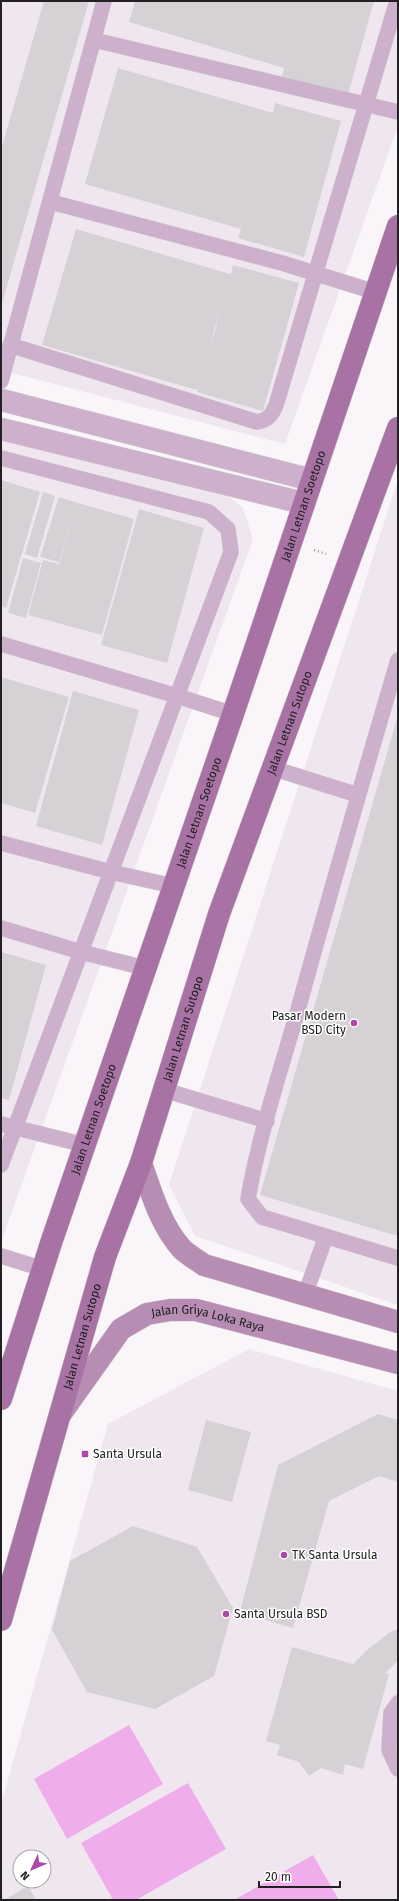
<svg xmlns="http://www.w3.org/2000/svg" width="399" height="1901" viewBox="0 0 399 1901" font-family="'Fira Sans',sans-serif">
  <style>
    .built { fill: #f0e6ef; fill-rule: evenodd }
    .green { fill: #efaeeb }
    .building { fill: #d5d1d5; fill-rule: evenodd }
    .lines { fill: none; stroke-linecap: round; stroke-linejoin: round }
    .service-casing { stroke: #d2cfd1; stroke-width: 16 }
    .minor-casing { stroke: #d2cfd1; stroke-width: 23 }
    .secondary-casing { stroke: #d2cfd1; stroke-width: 23 }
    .primary-casing { stroke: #d2cfd1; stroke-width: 23 }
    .path { stroke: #9a979a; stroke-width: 2.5; stroke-dasharray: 1 3; stroke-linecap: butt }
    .service { stroke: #cdb0cb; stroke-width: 15 }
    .minor { stroke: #cdb0cb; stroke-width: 22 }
    .secondary { stroke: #b88db4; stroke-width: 22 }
    .primary { stroke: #a873a4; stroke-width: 22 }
    .poi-dot { fill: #ae47aa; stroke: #fff; stroke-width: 1.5 }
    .labels { text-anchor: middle; stroke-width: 3; stroke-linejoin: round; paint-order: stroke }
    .street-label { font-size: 12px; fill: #222022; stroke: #fff }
    .poi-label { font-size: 12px; fill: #222022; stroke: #fff; text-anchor: start }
  </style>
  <rect width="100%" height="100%" fill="#f9f5f8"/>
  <path class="built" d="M4,1H398V126L285,444L1,370V13Z
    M1,438L220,490L243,508L253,539L1,1242Z
    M398,480V1305L195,1236L169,1185Z
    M249,1349L398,1391V1900H1V1804L108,1424ZM20,1857H44V1881H20Z"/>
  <path class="green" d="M129,1725L163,1784L67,1839L34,1779Z
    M188,1783L226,1849L136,1900H113L81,1843Z
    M313,1855L339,1900H234Z"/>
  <path class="building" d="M44,1H89L1,307V150Z
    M135,1H374L348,95L282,76L292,41L284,68L129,22Z
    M118,68L273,113L275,103L341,121L304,257L238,238L241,229L85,184Z
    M76,229L230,274V278L233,265L299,283L263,411L197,392L199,384L197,390L42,345ZM220,310L215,332L210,345Z
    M1,480L40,492L6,608L1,606Z
    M43,492L55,496L37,558L25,554Z
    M59,497L78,503L59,562L40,557Z
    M78,503L134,519L102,635L28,615L43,560L59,564Z
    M139,509L204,528L167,663L101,645Z
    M23,558L41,563L26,618L8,613Z
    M1,677L69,697L35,813L1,803Z
    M73,691L139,710L102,845L36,826Z
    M398,715V1236L260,1195Z
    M1,952L46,965L9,1100L1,1098Z
    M378,1414L398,1420V1482L379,1476L329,1501L293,1628L245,1614L241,1608L278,1465Z
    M206,1420L251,1432L232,1502L188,1490Z
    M133,1526L197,1547L233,1608L214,1676L155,1709L87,1692L52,1630L70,1561Z
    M398,1629V1661L385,1673L389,1674L363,1769L345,1764L343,1775L321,1768L309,1776L299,1762L277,1755L280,1745L266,1741L292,1647L353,1664L367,1650L390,1632Z
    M28,1886L36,1900H4Z"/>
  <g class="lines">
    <defs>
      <path id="service" d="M94,40L398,112
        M51,202L282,263L375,292
        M10,345L257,422C268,420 272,415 276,405L397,1
        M1,381L104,1
        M1,458L209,512L228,529L231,552L1,1165
        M1,644L177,696L233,714
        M398,660C364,775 331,890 299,1006C281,1070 259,1134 248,1199L262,1217L398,1258
        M272,768L358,795
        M1,843L111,872L173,886
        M1,928L81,952L145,968
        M164,1090L267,1121
        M1,1124L85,1145
        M1,1256L43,1269
        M305,1295L326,1236
        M398,1703L391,1713L389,1750L398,1769"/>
      <path id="minor" d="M1,400L312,480
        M1,429L303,503"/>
      <g id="secondary">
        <path d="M141,1163C151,1192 161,1226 182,1249C188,1255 197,1260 204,1265L398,1322"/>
        <path id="s1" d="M62,1412L121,1329L147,1314L170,1310H196L398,1363"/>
      </g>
      <g id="primary">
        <path id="s2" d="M1,1399L52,1240L233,714L398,226"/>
        <path id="s3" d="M1,1620L105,1257L141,1163L219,914L398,428"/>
      </g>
    </defs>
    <use href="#service" class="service-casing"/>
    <use href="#minor" class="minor-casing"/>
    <use href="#secondary" class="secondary-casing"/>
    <use href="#primary" class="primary-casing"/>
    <path class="path" d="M314,550L326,554"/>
    <use href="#service" class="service"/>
    <use href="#minor" class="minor"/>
    <use href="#secondary" class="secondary"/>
    <use href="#primary" class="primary"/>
  </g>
  <g class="poi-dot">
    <circle cx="354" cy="1023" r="4"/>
    <rect x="81" y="1450" width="8" height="8" rx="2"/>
    <circle cx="284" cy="1555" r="4"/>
    <circle cx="226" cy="1614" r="4"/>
  </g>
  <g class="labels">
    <g class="street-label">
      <text dy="4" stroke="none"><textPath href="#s2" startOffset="943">Jalan Letnan Soetopo</textPath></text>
      <text dy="4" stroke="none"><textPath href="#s3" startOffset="943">Jalan Letnan Sutopo</textPath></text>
      <text dy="4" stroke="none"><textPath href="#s2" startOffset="619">Jalan Letnan Soetopo</textPath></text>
      <text dy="4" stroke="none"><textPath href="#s3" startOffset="619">Jalan Letnan Sutopo</textPath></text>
      <text dy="4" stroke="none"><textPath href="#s2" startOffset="295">Jalan Letnan Soetopo</textPath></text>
      <text dy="4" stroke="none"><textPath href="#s1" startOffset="194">Jalan Griya Loka Raya</textPath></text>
      <text dy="4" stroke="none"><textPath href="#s3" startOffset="295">Jalan Letnan Sutopo</textPath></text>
    </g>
    <g class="poi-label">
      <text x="346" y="1020" text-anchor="end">Pasar Modern<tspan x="346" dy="14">BSD City</tspan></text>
      <text x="93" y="1458">Santa Ursula</text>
      <text x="292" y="1559">TK Santa Ursula</text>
      <text x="234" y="1618">Santa Ursula BSD</text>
    </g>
  </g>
  <rect width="399" height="1901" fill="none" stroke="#222022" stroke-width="4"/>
  <g transform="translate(32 1869) rotate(226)"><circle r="19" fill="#ffffff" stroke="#a7a6a7"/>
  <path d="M0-3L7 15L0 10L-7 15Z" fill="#ae47aa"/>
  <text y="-6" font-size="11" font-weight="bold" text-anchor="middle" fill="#222022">N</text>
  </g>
  <path d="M259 1881v6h81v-6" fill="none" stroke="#222022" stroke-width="2"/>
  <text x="265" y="1881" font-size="12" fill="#222022" stroke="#ffffff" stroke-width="3" paint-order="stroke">20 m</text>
</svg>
